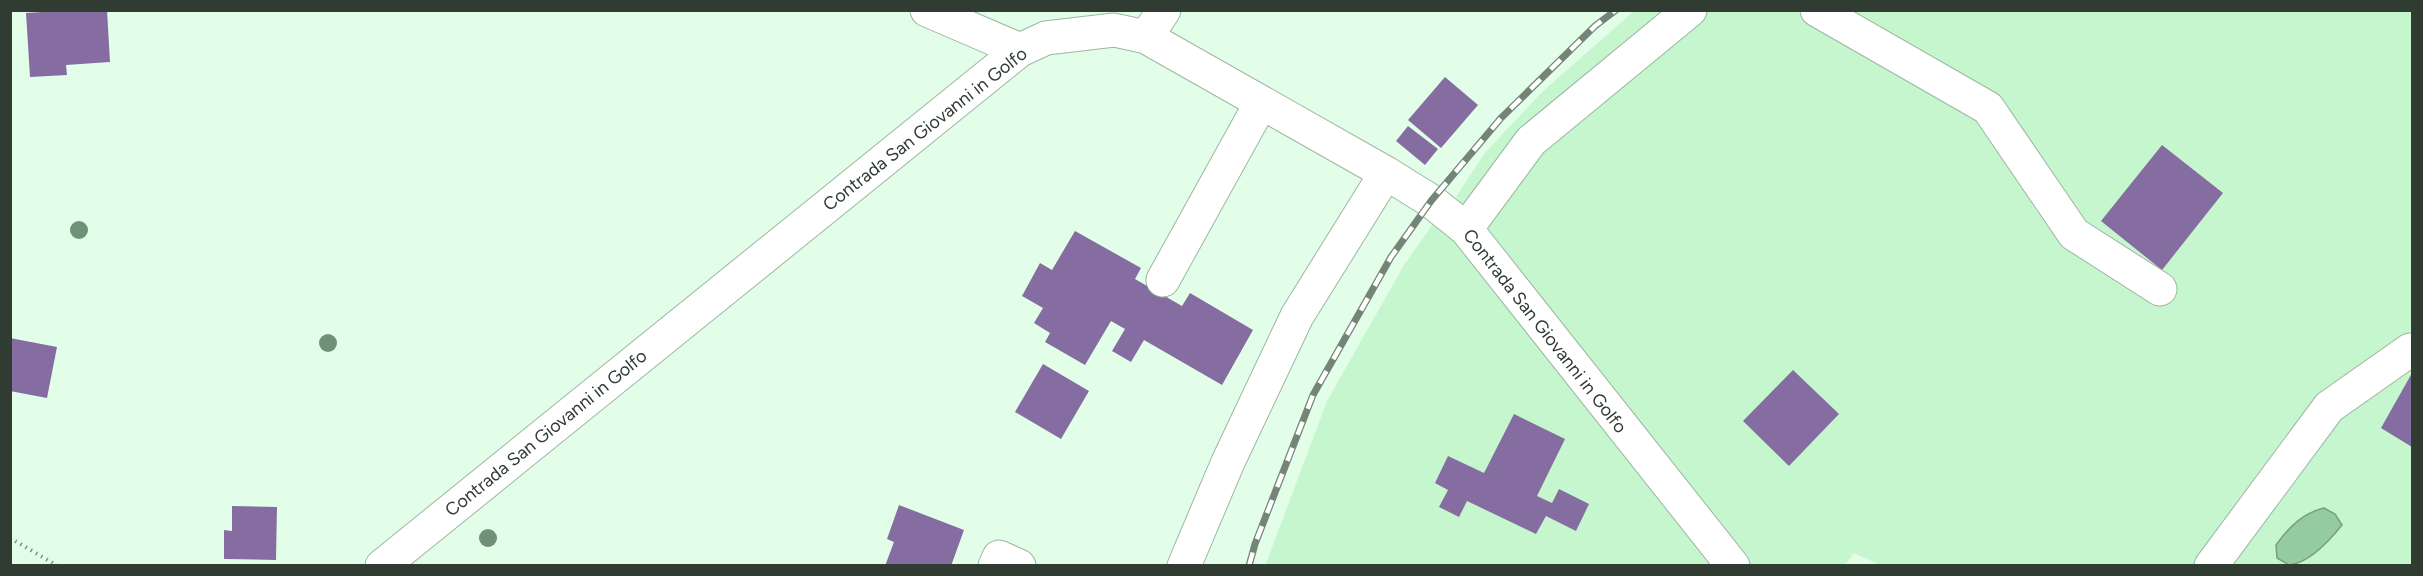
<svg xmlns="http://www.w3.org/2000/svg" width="2423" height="576" viewBox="0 0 2423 576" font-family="Figtree,sans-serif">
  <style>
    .green { fill: #c5f6ce }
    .water { fill: #95cba0; stroke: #77a07f; stroke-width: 1.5 }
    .building { fill: #856da1 }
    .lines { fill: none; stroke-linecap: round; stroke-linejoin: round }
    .minor-casing { stroke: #9db6a1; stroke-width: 35 }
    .path { stroke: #829485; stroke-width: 4; stroke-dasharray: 1.5 4.5; stroke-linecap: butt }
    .minor { stroke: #fff; stroke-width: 33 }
    .rail-casing { stroke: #748577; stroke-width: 7 }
    .rail { stroke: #fff; stroke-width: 4.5; stroke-dasharray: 14; stroke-linecap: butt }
    .tree { fill: #6e9177 }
    .labels { text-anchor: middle; stroke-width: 6; stroke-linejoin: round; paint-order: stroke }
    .street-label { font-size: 18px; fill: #303b32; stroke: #fff }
  </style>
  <rect width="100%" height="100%" fill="#e3fee8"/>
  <path class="green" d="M1634,11H2412V565L1882,566L1854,553L1845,565H1747L1479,232L1456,197L1484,154L1542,92Z
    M1438,217L1717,566H1265L1327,401L1404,265Z"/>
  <path class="water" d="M2324,508L2335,514L2342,525C2330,540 2309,563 2289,565L2277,558L2276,545C2289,527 2303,513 2324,508Z"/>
  <path class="building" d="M73,10H107L110,62L66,65L67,75L30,77L26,13Z
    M1445,77L1478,105L1441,148L1408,120Z
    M1408,126L1438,149L1425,165L1396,141Z
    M2162,145L2223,193L2162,270L2101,221Z
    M1075,231L1141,268L1135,279L1182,306L1190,293L1253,330L1222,385L1144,340L1131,362L1112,351L1125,329L1111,321L1085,365L1045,342L1050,333L1034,323L1043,308L1022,296L1040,263L1052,270Z
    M10,338L57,347L47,398L10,391Z
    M1043,364L1089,391L1061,439L1015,412Z
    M1793,370L1839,414L1789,466L1743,421Z
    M2412,373V447L2381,428Z
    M1514,414L1565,439L1537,496L1552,503L1559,489L1589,504L1576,531L1546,516L1536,534L1467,501L1459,517L1439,507L1448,490L1435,483L1448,456L1484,473Z
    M899,505L964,530L951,566H885L894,542L887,539Z
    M232,506L277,507L276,560L224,559V530L232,531Z"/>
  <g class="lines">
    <defs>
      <path id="minor" d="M927,10L1020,50
        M1817,10L1988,108L2074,234L2160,289
        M1146,37L1164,10
        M1466,229L1531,141L1690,10
        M1163,280L1261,103
        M382,566L1020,50L1046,38L1114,30L1146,37L1386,173L1431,201L1466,229L1733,566
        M995,566L999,557L1019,566
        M1184,566L1228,462L1297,316L1386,173
        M2211,566L2329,407L2410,350"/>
    </defs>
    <use href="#minor" class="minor-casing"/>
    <path class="path" d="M10,538L58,566"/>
    <use href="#minor" class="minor"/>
    <defs>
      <path id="rail" d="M1249,566L1255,544L1313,395L1391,257L1431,201L1501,118L1595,26L1616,10"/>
    </defs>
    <use href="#rail" class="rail-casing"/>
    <use href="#rail" class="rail"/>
  </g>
  <g class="tree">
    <circle cx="79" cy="230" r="9"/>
    <circle cx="328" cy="343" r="9"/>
    <circle cx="488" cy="538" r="9"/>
  </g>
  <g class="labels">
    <g class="street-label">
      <text transform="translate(925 129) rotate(-38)" y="6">Contrada San Giovanni in Golfo</text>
      <text transform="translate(1545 331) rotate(52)" y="6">Contrada San Giovanni in Golfo</text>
      <text transform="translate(546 433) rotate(-39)" y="6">Contrada San Giovanni in Golfo</text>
    </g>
  </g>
  <rect width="2423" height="576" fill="none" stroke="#303b32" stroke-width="24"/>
</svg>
